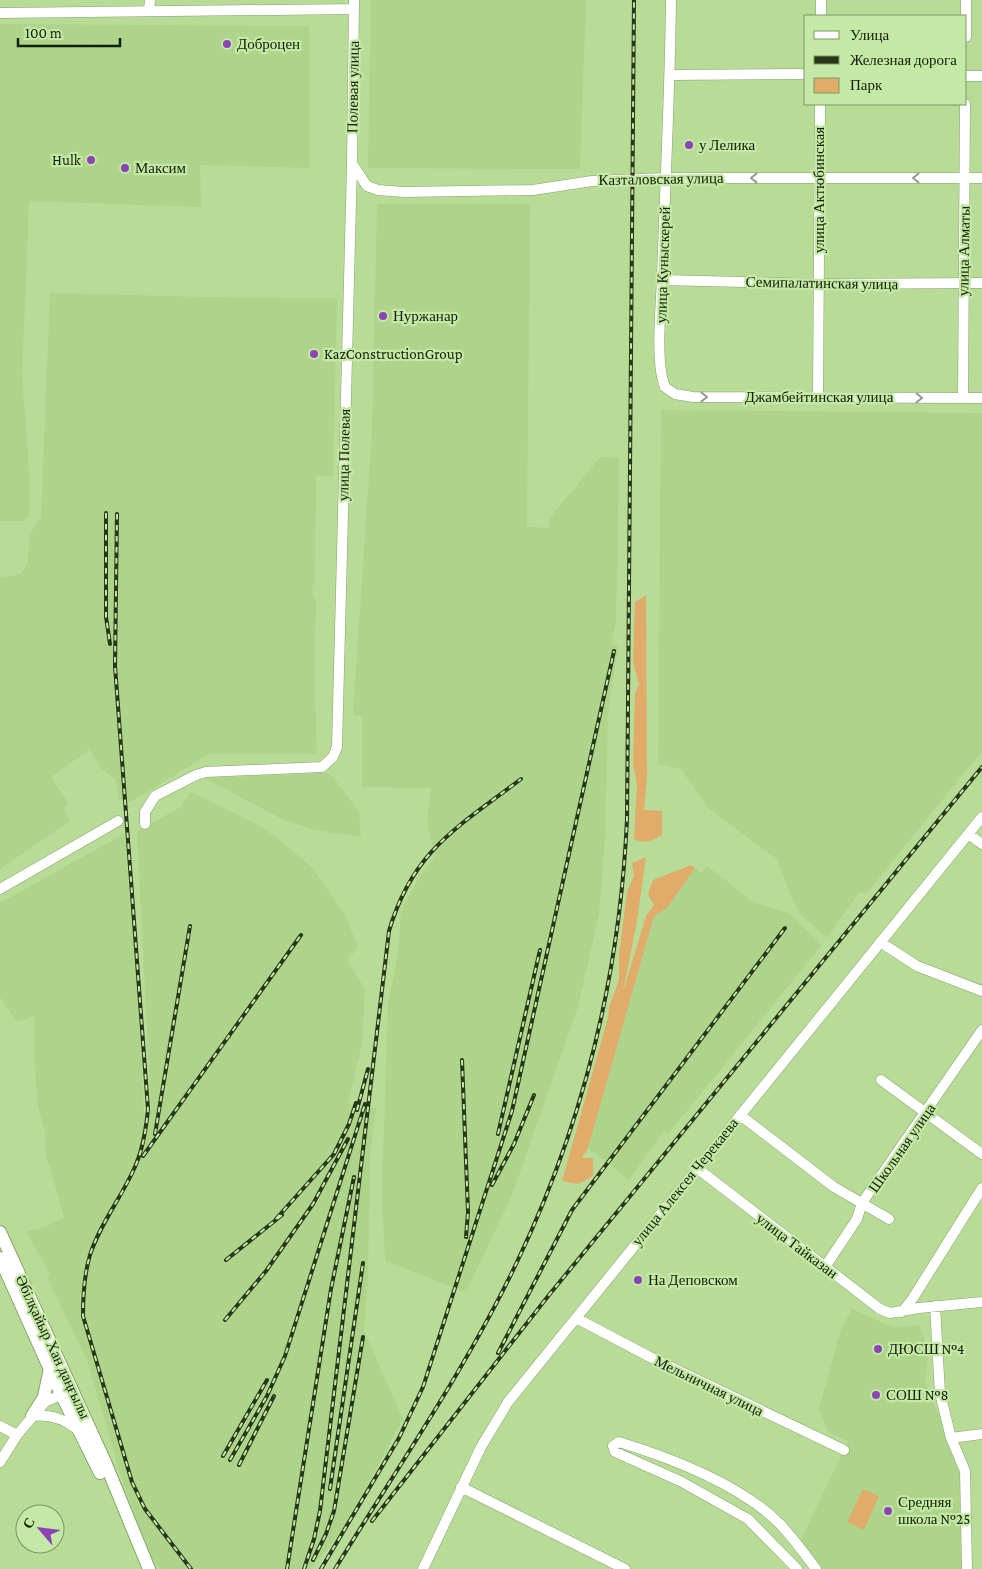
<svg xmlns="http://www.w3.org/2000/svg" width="982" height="1569" viewBox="0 0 982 1569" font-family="'Crimson Pro',serif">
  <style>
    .built { fill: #add48a }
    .green { fill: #e1ab6a }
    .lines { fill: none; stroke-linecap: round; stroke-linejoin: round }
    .minor-casing { stroke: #86a767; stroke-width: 11 }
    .major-casing { stroke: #86a767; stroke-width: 14 }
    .minor { stroke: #fff; stroke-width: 10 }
    .major { stroke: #fff; stroke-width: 12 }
    .rail-casing { stroke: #273718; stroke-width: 4 }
    .rail { stroke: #c4e8a5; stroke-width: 2; stroke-dasharray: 5.5; stroke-linecap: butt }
    .oneway { stroke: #959b8f }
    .poi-dot { fill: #8b43b5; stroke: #c4e8a5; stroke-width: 2 }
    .labels { text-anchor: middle; stroke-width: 4.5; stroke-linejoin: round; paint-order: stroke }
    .poi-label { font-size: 15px; fill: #132006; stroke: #c4e8a5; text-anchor: start }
    .street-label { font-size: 15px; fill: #132006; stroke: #c4e8a5 }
  </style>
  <rect width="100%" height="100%" fill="#b8db98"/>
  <path class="built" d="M371,0H586L580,169L368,168Z
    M0,24L309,26V168L200,165L201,207L29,201L22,375L29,471V516L22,521H0Z
    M377,204H530L527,527L549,528V519L600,457L619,458L616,621L611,645L618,646L608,713L605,836L599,914L578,1007L512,1195L466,1292L385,1261L382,1193L388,1002L398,956L401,910L421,874L435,857L427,822L431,788L362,787V716L353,715L372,431Z
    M50,293L203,297L337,298L333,476H316L315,580L312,589L316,604L314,672L317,754H209L131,802L119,800L115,779L101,769L84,739L89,750L51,777L69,804L63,808L70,821L0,869V578L21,574L28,563L29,535L41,517Z
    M661,410L982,413V751L866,894L859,892L827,938L801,915L791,897L777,859L708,808L681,769L658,764Z
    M326,773L333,777L359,812L361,837L315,830L282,819L205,778Z
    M191,792L253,822L275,836L311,866L346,916L358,948L347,960L365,989L362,1043L348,1104L376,1108L370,1152L368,1275L364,1331L403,1419L344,1528L311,1569H161L147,1551L121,1476L87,1360L47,1278L50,1275L26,1231L45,1227L64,1217L46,1155L45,1133L38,1105L35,1068V1016L17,1022L0,997V903L124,834L139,999L144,1114L151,1110L137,832L180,807Z
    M706,865L755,903L789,913L822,945L668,1134L664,1131L629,1180L588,1148L654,916L667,908L695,868L702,873Z
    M852,1309L895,1328L919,1325L929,1351L925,1381L951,1445L961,1479L963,1569H821L800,1542L848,1441L828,1432L819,1409L841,1329Z"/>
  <path class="green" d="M646,595L647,779L644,810L662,811V835C652,841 645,844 634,839L637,785L633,764L635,693L639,684L633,663L635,602Z
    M646,857L637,921L623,992L646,916L654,905L648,894L653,880L691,865L695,868L667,908L654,916L588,1148L582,1158H593V1176L578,1184L562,1181L608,1018L609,1007L619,980V955L627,892L634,876L632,863Z
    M863,1489L879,1496L864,1530L847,1522Z"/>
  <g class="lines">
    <defs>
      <path id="minor" d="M671,0C670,93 665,185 662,278C661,306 655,363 665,387L675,394L693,397L982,398
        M149,11L150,0
        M0,13L354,9
        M821,16V0
        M966,37V0
        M670,75L806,74
        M966,76H982
        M353,165L367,186L378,190L404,192L533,190L592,181L665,178H982
        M662,280L819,284L982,283
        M818,397L820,104
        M963,398L965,104
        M145,824V812L155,796L196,775L206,772L322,767L333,757L337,747L352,164L354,0
        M968,834L982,844
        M0,889L118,821
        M880,942L917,966L982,991
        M881,1080L982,1154
        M740,1115L834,1187L889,1219
        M697,1168L880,1309L890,1313L919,1308L982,1302
        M825,1267L857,1219L862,1203L982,1030
        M935,1306L940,1393L951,1438L965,1471L967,1569
        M902,1312L913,1298L982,1188
        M576,1318L650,1357L844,1450
        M32,1416C49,1414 63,1418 77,1429
        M0,1426L17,1435
        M951,1438L982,1434
        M0,1462L17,1435L45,1402L67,1392
        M461,1487L625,1569
        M423,1569L481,1447L508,1402L982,817
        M797,1569L748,1519L680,1481L615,1452L613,1446L619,1442C671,1458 741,1485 780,1524C793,1538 805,1554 816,1569"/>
      <path id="major" d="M0,1232L105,1462L149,1569
        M0,1258L61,1394L100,1473
        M32,1416L44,1397L50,1368"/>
    </defs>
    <use href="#minor" class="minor-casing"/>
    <use href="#major" class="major-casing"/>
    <use href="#minor" class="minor"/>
    <use href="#major" class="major"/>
    <defs>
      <path id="rail" d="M106,513V617L110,644
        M117,514L115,666L148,1109C146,1130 143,1150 134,1169C121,1198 100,1224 90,1255C84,1275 83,1296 83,1316L132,1482L145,1509L191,1569
        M462,1060L468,1212L466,1237
        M357,1110L368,1069
        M155,1134L190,926
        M498,1134L540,950
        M143,1156L301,935
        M492,1185L514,1144L534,1095
        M276,1219L334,1154L349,1124L356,1103
        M226,1260L282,1215
        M225,1320L266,1271L313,1204L348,1139
        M498,1353L572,1210L785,928
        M223,1456L267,1380
        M230,1460L267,1396L285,1356L365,1104
        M239,1465L274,1396
        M330,1489L363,1263
        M372,1521L549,1295L982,767
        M313,1560L326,1534L334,1511L363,1337
        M287,1569L331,1289L354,1177
        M304,1569L314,1539L320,1511L389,931C413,850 458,827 521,779
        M321,1569L399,1438L423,1387L512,1111L614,651
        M335,1569C397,1468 466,1369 517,1262C584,1122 620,974 627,819L634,0"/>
    </defs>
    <use href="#rail" class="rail-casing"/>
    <use href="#rail" class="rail"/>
  </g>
  <defs><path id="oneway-chevron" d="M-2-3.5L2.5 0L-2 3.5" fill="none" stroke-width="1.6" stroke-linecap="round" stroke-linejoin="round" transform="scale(1.25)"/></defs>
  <g class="oneway">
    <use href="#oneway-chevron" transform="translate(754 178) rotate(-180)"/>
    <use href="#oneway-chevron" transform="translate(916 178) rotate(180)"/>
    <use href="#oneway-chevron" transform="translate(704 397)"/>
    <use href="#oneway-chevron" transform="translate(919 398) rotate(1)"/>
  </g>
  <g class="poi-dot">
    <circle cx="227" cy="44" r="5"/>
    <circle cx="689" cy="145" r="5"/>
    <circle cx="91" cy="160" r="5"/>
    <circle cx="125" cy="168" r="5"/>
    <circle cx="383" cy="316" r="5"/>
    <circle cx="314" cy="354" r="5"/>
    <circle cx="638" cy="1280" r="5"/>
    <circle cx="878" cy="1349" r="5"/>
    <circle cx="876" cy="1395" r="5"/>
    <circle cx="888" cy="1511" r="5"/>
  </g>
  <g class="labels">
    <g class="poi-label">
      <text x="237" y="49">Доброцен</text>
      <text x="699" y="150">у Лелика</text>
      <text x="81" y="165" text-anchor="end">Hulk</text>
      <text x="135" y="173">Максим</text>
      <text x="393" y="321">Нуржанар</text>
      <text x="324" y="359">KazConstructionGroup</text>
      <text x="648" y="1285">На Деповском</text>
      <text x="888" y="1354">ДЮСШ №4</text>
      <text x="886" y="1400">СОШ №8</text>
      <text x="898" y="1507">Средняя<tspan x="898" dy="17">школа №25</tspan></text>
    </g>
    <g class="street-label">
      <text transform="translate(353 87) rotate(-89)" y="5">Полевая улица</text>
      <text transform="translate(661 179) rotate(-1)" y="5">Казталовская улица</text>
      <text transform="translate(819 190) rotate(-90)" y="5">улица Актюбинская</text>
      <text transform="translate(964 251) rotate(-89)" y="5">улица Алматы</text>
      <text transform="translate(663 265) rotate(-88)" y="5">улица Куныскерей</text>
      <text transform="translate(822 283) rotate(1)" y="5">Семипалатинская улица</text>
      <text x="819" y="402">Джамбейтинская улица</text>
      <text transform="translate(344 455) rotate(-89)" y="5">улица Полевая</text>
      <text transform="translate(902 1148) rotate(-55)" y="5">Школьная улица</text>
      <text transform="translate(685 1182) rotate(-51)" y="5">улица Алексея Черекаева</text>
      <text transform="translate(797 1246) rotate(37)" y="5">улица Тайказан</text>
      <text transform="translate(53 1347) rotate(65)" y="5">Әбілқайыр Хан даңғылы</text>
      <text transform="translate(709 1386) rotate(26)" y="5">Мельничная улица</text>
    </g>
  </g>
  <rect x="804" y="15" width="162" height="90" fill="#c4e8a5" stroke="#7d9865"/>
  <rect x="814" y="31" width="25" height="8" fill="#ffffff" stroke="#7d9865"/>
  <text x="850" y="40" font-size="15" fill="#132006">Улица</text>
  <rect x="814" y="56" width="25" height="8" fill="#273718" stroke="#7d9865"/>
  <text x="850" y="65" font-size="15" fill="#132006">Железная дорога</text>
  <rect x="814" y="78" width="25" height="15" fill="#e1ab6a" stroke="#7d9865"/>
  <text x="850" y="90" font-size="15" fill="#132006">Парк</text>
  <g transform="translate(40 1529) rotate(298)"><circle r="24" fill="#c4e8a5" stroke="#7d9865"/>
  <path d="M0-4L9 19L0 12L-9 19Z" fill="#8b43b5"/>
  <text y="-8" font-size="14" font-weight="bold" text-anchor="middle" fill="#132006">С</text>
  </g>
  <path d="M18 38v8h102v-8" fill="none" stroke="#132006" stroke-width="2.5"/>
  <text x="25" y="38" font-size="15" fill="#132006" stroke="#c4e8a5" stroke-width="4" paint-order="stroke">100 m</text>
</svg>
